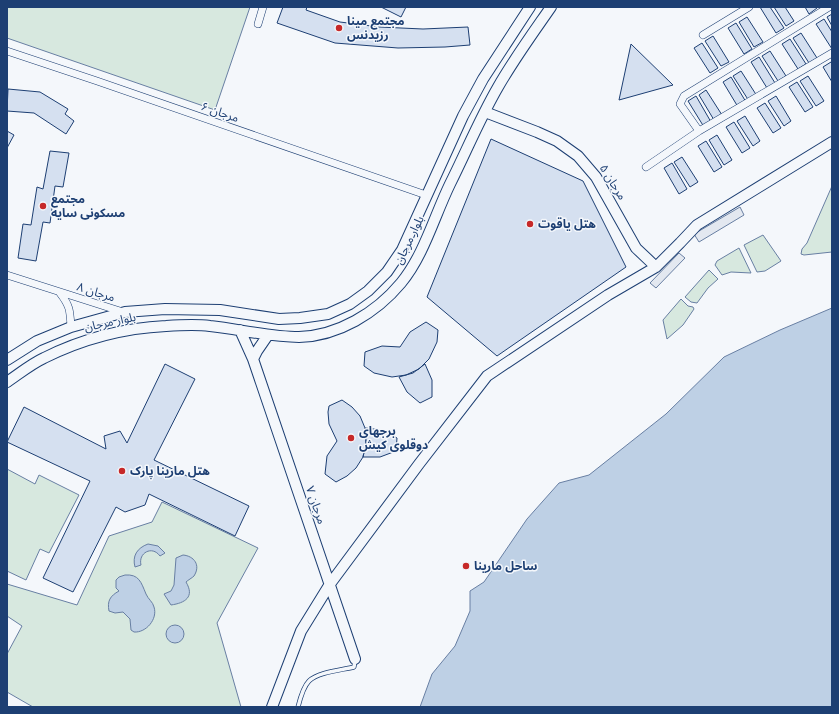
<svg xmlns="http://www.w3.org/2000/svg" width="839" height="714" viewBox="0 0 839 714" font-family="'Varela Round','Noto Sans Arabic',sans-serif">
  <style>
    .green { fill: #d7e8df; stroke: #687fa3 }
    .parking { fill: #e3e8f0; stroke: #687fa3 }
    .water { fill: #bed0e5; stroke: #687fa3 }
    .building { fill: #d5e0f0; stroke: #1d3f73 }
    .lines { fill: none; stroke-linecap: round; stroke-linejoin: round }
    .lane-casing { stroke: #1d3f73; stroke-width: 5 }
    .street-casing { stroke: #1d3f73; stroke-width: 8 }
    .secondary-casing { stroke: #1d3f73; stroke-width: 12 }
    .lane { stroke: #f4f7fb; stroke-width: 3.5 }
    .street { stroke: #f4f7fb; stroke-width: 7 }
    .secondary { stroke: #f4f7fb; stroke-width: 10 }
    .poi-dot { fill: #c62828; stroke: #f4f7fb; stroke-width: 1.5 }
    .labels { text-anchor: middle; stroke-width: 3; stroke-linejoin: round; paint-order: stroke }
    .poi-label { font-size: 12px; font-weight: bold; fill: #1d3f73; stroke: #f4f7fb; text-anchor: start }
    .street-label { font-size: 12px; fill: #1d3f73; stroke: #f4f7fb }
  </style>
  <rect width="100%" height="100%" fill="#f4f7fb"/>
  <path class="green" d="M7,7H250L215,110L7,38Z
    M832,186V252L804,255L801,254L802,249L807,243Z
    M763,235L781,261L765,271L757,272L744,245Z
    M739,248L751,273L731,272L722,275L715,265L717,261Z
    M709,270L718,279L708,288L697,303L691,302L685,297Z
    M681,299L688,306L693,307L694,309L683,325L667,339L663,320Z
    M7,469L35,484L39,475L79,495L49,553L40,549L26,580L7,571Z
    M162,502L258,548L217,623L241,707H33L7,692V654L22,626L7,616V584L77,605L109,536L152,522Z"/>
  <path class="parking" d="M740,207L744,215L699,242L694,234Z
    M679,253L685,258L656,288L650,283Z"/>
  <path class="water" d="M832,308V707H420L432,674L455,646L470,611V591L484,582L527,519L559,483L589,475L666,414L724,357L780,330Z
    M148,544L158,546L165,553L160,556C152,545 138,553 141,565L135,567C132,556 137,548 148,544Z
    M183,555C194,556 201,565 194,576C192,578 188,580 186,582C195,597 185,603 171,605L164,594L171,591L174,585L176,558Z
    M125,575C139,574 141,582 146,594C148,599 153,602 154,607C158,619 146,633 134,632L131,630L130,619L123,612L115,613L109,611C107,601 110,596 119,591L116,588V580L119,577Z
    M166 634a9 9 0 1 1 18 0a9 9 0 1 1-18 0Z"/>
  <path class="building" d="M283,7H307L306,10L340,22L379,27L423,29L468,27L470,45L445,47L398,48L335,43L277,23Z
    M381,7H406L401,17Z
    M760,7H770L784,28L776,33Z
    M774,7H785L794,21L786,26Z
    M805,7H816L817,8L809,14Z
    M832,14V26L827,17Z
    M747,17L763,42L754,47L739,22Z
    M824,19L832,32V49L816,24Z
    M736,23L752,49L744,54L728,28Z
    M801,33L817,58L809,63L793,38Z
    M713,36L729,62L721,66L705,41Z
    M790,39L806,64L798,69L782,44Z
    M702,43L718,68L710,73L694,48Z
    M631,44L673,85L619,100Z
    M770,51L786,76L778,81L762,56Z
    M759,57L775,83L767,88L751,62Z
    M831,62L832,64V82L823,67Z
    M741,71L757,96L749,101L733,76Z
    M808,76L824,101L816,106L800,81Z
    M731,77L746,102L738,107L723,82Z
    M797,82L813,107L805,112L789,87Z
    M8,89L40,92L68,109L65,114L74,121L66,134L34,113L7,111Z
    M706,90L722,115L714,120L699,95Z
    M696,96L711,122L704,127L688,101Z
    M776,96L791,121L784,126L768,101Z
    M765,103L781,128L773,133L757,108Z
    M745,116L760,141L753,146L737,121Z
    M734,122L750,148L742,153L726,127Z
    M7,131L14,135L7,148Z
    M717,135L732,160L724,165L709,140Z
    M491,139L583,181L626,267L497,356L427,297Z
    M706,141L722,167L714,172L698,146Z
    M50,151L69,153L63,187L55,186L50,223L43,222L36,261L18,258L23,224L31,225L37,187L43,189Z
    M682,157L698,182L690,187L674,162Z
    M672,163L687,189L679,194L664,168Z
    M426,322L438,330L437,342L429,359L419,369L406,375L392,377L374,373L364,366L365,352L382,346L400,347L410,332Z
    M165,364L195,379L154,460L249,506L235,536L149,494L145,505L125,512L116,507L73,592L43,578L90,481L7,442L24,407L106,449L104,436L120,431L127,443Z
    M425,364L432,380V397L420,403L407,392L399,377L413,373Z
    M342,400L352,407L360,416L365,428L366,443L363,457L356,468L347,476L336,482L325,474L327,456L337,441L329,424L328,412L329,406Z
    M365,428L382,430L397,438L396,451L380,457H363L366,443Z"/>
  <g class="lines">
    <defs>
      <path id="lane" d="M298,707C300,699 303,687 309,681C318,672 342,670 354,667L355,660"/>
      <path id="street" d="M258,24L263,7
        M703,35L749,7
        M7,51L97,81L426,195
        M699,131L680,104L684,96L829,7
        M646,167L699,131L832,53
        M7,275L123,312
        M60,293C70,306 70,310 71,327"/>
      <path id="secondary" d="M485,112L537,132L557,141L578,156L596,177L636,248L656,267
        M240,330L253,359L355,659
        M253,359L257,351L268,335
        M7,360L37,341L71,327L125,312L165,309L220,310L279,319L300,318L328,314L350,304L368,291L387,272L402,250L463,116L483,79L530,7
        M7,382C19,374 31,364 44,358C82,339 124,328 166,326C180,325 196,324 210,326C239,329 269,337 299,337C338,336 376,313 401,283C424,255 434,217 450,184C466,152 480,118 498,87C514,59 533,33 551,7
        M272,707L301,631L330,584L419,464L487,376L608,295L656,267L680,243L697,225L832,142"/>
    </defs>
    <use href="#lane" class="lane-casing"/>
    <use href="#street" class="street-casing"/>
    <use href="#secondary" class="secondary-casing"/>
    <use href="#lane" class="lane"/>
    <use href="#street" class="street"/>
    <use href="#secondary" class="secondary"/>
  </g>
  <g class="poi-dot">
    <circle cx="339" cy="28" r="4"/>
    <circle cx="43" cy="206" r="4"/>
    <circle cx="530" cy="224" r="4"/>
    <circle cx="351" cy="438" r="4"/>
    <circle cx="122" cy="471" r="4"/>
    <circle cx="466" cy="566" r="4"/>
  </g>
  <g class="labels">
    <g class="poi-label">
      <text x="347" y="25">مجتمع مینا<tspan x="347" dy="14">رزیدنس</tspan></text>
      <text x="51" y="203">مجتمع<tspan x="51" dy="14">مسکونی سایه</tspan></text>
      <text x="538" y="228">هتل یاقوت</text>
      <text x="359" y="435">برجهای<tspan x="359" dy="14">دوقلوی کیش</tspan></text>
      <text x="130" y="475">هتل مارینا پارک</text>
      <text x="474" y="570">ساحل مارینا</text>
    </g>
    <g class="street-label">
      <text transform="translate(220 112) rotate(19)" y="4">مرجان ۶</text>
      <text transform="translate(613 182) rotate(58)" y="4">مرجان ۵</text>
      <text transform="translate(409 240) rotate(-64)" y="4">بلوار مرجان</text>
      <text transform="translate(96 292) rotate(17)" y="4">مرجان ۸</text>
      <text transform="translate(110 322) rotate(-12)" y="4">بلوار مرجان</text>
      <text transform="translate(316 505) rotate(71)" y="4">مرجان ۷</text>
    </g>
  </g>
  <rect width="839" height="714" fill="none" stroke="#1d3f73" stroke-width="16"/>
</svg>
